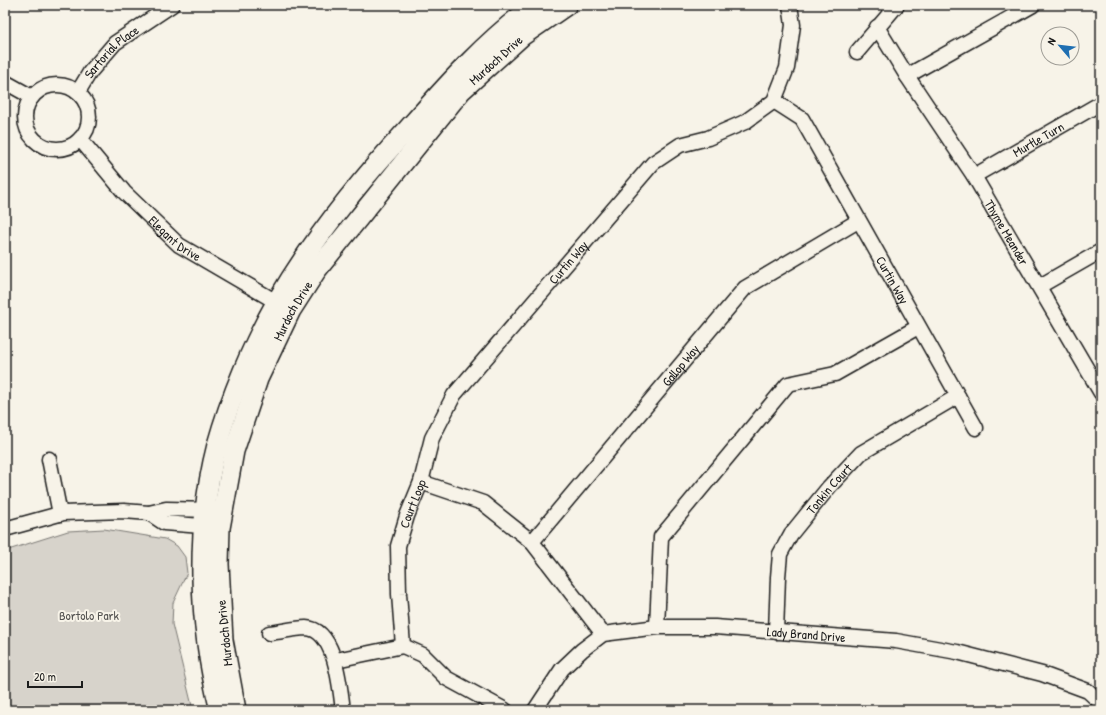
<svg xmlns="http://www.w3.org/2000/svg" width="1106" height="715" viewBox="0 0 1106 715" font-family="'Patrick Hand',sans-serif">
  <style>
    .green { fill: #d7d3cb; stroke: #7a7874 }
    .lines { fill: none; stroke-linecap: round; stroke-linejoin: round }
    .street-casing { stroke: #1c1c1c; stroke-width: 17 }
    .secondary-casing { stroke: #1c1c1c; stroke-width: 22 }
    .street { stroke: #f7f3e8; stroke-width: 14 }
    .secondary { stroke: #f7f3e8; stroke-width: 19 }
    .labels { text-anchor: middle; stroke-width: 4; stroke-linejoin: round; paint-order: stroke }
    .street-label { font-size: 13px; fill: #1c1c1c; stroke: #f7f3e8 }
    .park-label { font-size: 13px; fill: #545351; stroke: #f7f3e8 }
  </style>
  <rect width="100%" height="100%" fill="#f7f3e8"/>
  <filter id="ink" filterUnits="userSpaceOnUse"><feTurbulence type="fractalNoise" baseFrequency=".025" numOctaves="2"/><feDisplacementMap in="SourceGraphic" scale="8" xChannelSelector="R" yChannelSelector="G"/><feConvolveMatrix kernelMatrix="1 2 1 2 8 2 1 2 1" color-interpolation-filters="sRGB"/></filter>
  <g filter="url(#ink)">
    <path class="green" d="M104,529L165,539L177,546L185,557L187,573L173,603L172,624L193,710H5V551L68,531Z"/>
    <g class="lines">
      <defs>
        <g id="street">
          <path id="s1" d="M877,27L907,76L974,176L1101,393"/>
          <path d="M857,52L897,5"/>
          <path d="M907,76L1033,5"/>
          <path d="M5,82L32,97"/>
          <circle cx="57" cy="117" r="32"/>
          <path id="s2" d="M78,92L90,72L115,43L172,5"/>
          <path id="s3" d="M774,101L802,119L976,428"/>
          <path id="s4" d="M80,139L124,192L179,245L285,307"/>
          <path id="s5" d="M974,176L1101,103"/>
          <path d="M1040,286L1101,251"/>
          <path d="M49,459L60,514"/>
          <path d="M421,482L483,503L532,542L603,634"/>
          <path d="M149,513L164,523L214,527"/>
          <path d="M5,529L63,513L124,511L149,513L166,509L214,510"/>
          <path id="s6" d="M532,542L745,288L858,221"/>
          <path d="M657,627L661,537L788,384L835,374L918,327"/>
          <path id="s7" d="M776,632L778,577L780,554L791,534L829,487L861,453L958,396"/>
          <path d="M269,633C281,632 294,628 306,628C336,629 340,689 343,710"/>
          <path id="s8" d="M403,646L399,594L398,546L407,516L421,482L432,438L454,395L653,163L680,145L708,138L745,122L774,101L787,68L793,25L790,5"/>
          <path d="M403,646L423,655L446,678L505,710"/>
          <path d="M336,660L403,646"/>
          <path id="s9" d="M535,710L562,669L582,650L603,634L657,627H715L896,641L957,652L1042,674L1088,691L1101,703"/>
        </g>
        <g id="secondary">
          <path d="M220,710C198,625 195,530 217,445C230,398 253,343 277,301C313,239 358,183 406,131C446,86 486,40 535,5"/>
          <path id="s10" d="M236,710L223,640L219,564L220,528L234,451L258,379L291,310L316,271L461,91L522,36L567,5"/>
        </g>
      </defs>
      <use href="#street" class="street-casing"/>
      <use href="#secondary" class="secondary-casing"/>
      <use href="#street" class="street"/>
      <use href="#secondary" class="secondary"/>
    </g>
  </g>
  <g class="labels">
    <g class="street-label">
      <text dy="5" stroke="none"><textPath href="#s2" startOffset="53">Sartorial Place</textPath></text>
      <text dy="5" stroke="none"><textPath href="#s10" startOffset="738">Murdoch Drive</textPath></text>
      <text dy="5" stroke="none"><textPath href="#s5" startOffset="74">Murtle Turn</textPath></text>
      <text dy="5" stroke="none"><textPath href="#s1" startOffset="243">Thyme Meander</textPath></text>
      <text dy="5" stroke="none"><textPath href="#s4" startOffset="138">Elegant Drive</textPath></text>
      <text dy="5" stroke="none"><textPath href="#s8" startOffset="437">Curtin Way</textPath></text>
      <text dy="5" stroke="none"><textPath href="#s3" startOffset="218">Curtin Way</textPath></text>
      <text dy="5" stroke="none"><textPath href="#s10" startOffset="414">Murdoch Drive</textPath></text>
      <text dy="5" stroke="none"><textPath href="#s6" startOffset="231">Gallop Way</textPath></text>
      <text dy="5" stroke="none"><textPath href="#s7" startOffset="160">Tonkin Court</textPath></text>
      <text dy="5" stroke="none"><textPath href="#s8" startOffset="145">Court Loop</textPath></text>
      <text transform="translate(224 633) rotate(-96)" y="5">Murdoch Drive</text>
      <text dy="5" stroke="none"><textPath href="#s9" startOffset="307">Lady Brand Drive</textPath></text>
    </g>
    <g class="park-label">
      <text x="89" y="620">Bortolo Park</text>
    </g>
  </g>
  <rect width="1106" height="715" fill="none" stroke="#f7f3e8" stroke-width="20"/>
  <rect x="10" y="10" width="1086" height="695" fill="none" stroke="#1c1c1c" stroke-width="1.5" filter="url(#ink)"/>
  <g transform="translate(1060 46) rotate(298)"><circle r="19" fill="#f7f3e8" stroke="#9f9d96"/>
  <path d="M0-3L7 15L0 10L-7 15Z" fill="#1f6fb2"/>
  <text y="-6" font-size="11" font-weight="bold" text-anchor="middle" fill="#1c1c1c">N</text>
  </g>
  <path d="M28 681v6h54v-6" fill="none" stroke="#1c1c1c" stroke-width="2"/>
  <text x="34" y="681" font-size="12" fill="#1c1c1c" stroke="#f7f3e8" stroke-width="3" paint-order="stroke">20 m</text>
</svg>
